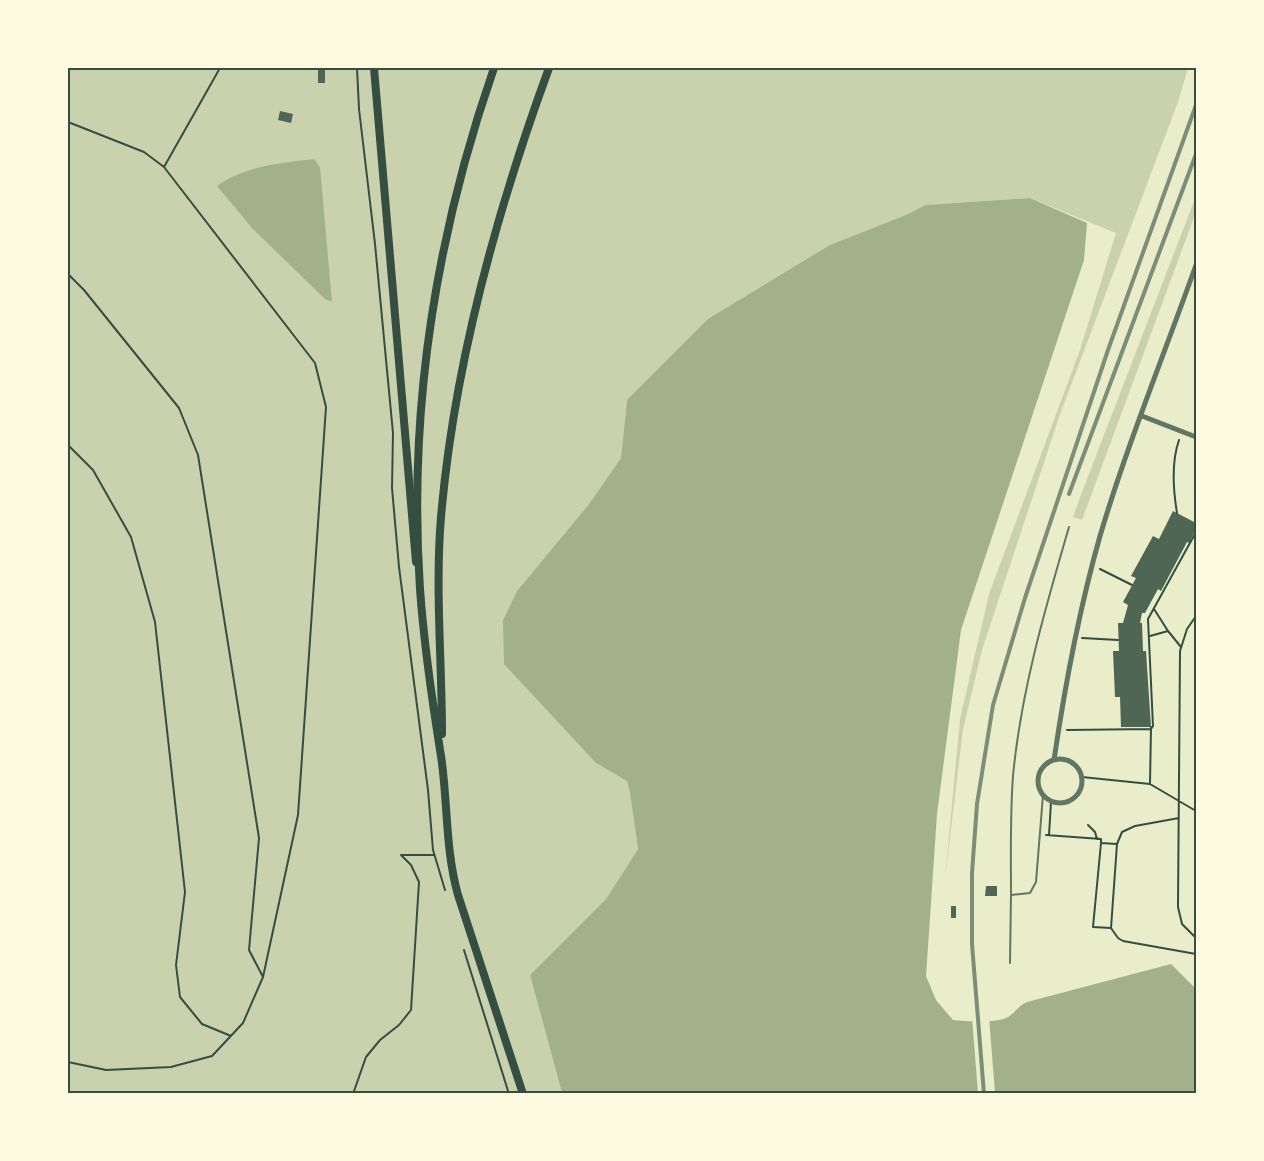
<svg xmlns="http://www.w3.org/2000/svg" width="1264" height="1161" viewBox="0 0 1264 1161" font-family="'Nunito Sans',sans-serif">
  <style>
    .green { fill: #cad2ad }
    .water { fill: #a3b18a }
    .pier { fill: #e9edc9 }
    .building { fill: #4f6655 }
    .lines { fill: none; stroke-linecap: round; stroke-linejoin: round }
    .path { stroke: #344e41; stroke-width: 2 }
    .service { stroke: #617663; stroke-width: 2 }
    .minor { stroke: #617663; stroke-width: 5 }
    .secondary { stroke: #344e41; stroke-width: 8 }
    .primary { stroke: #344e41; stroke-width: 8 }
    .rail { stroke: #7c8e77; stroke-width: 4 }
    .neatline { fill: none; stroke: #344e41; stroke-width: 2 }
  </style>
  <rect width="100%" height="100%" fill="#e9edc9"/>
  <path class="green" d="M68,68H1188L1178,102L1059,417L982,650L963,729L945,879L960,719L989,594L1080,350L1116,233L1030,198L925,205L906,215L627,400L621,458L589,504L517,591L503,620L596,763L627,780L630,793L638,849L606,899L530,975L562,1093H68Z
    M1196,196V212L1082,520L1073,517L1079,500Z"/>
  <path class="water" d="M314,159L320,167L332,302L325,299L252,228L217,186C245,166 280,163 314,159Z
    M1030,198L1087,223L1084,260L961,630L937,814L926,976L936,1000L953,1020C967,1021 995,1024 1008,1017C1015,1013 1018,1006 1027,1002L1171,964L1196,989V1093H562L530,975L606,899L638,849L630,793L627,781L596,763L504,664L503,620L517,591L589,504L621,458L627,400L708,319L830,245L906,215L925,205Z"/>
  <path class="pier" d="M989,1017L995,1093H978L972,1018Z"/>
  <path class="building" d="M318,68H325V83H318Z
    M280,111L293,114L291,123L278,120Z
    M1173,511L1196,523V529L1189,543L1187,542L1161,591L1158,589L1145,613H1142L1140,623H1142L1143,651H1146L1151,727H1121L1120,697H1115L1113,651H1119L1118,623H1123L1128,605L1123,602L1136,578L1131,576L1153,536L1159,539Z
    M986,886H997V896H985Z
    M951,906H956V918H951Z"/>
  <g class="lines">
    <path class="path" d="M357,68L359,109L375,244L393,433L392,488L399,567L428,790L433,850L445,890
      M68,122L144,152L164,167L220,68
      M68,274L84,290L179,408L198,455L259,838L249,950L263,977
      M68,445L93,470L131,537L155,622L185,892L176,965L180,997L202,1024L231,1036
      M1177,513C1173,489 1171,463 1179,440
      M1100,569L1132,585
      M1154,609L1168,631L1181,647
      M1196,616L1187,629L1180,651L1178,907L1182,924L1196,938
      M1150,636L1168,631
      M1082,638L1118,640
      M1067,730L1151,729L1153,726L1148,619L1196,532
      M1082,777L1150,784L1196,811
      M1150,784L1151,727
      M1179,818L1135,826L1122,832L1117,844L1111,928L1118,938L1123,941L1196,954
      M1088,825L1095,832L1097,839
      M1046,835L1101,839V843L1117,844
      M1049,835L1051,802
      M1101,843L1093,927L1111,928
      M464,950L509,1094
      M68,1062L106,1070L171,1067L212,1056L243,1023L263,977L298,815L326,407L315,363L164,167
      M353,1094L366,1057L380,1040L399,1025L411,1010L419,882L411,865L401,855H434"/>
    <path class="service" d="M1011,895C1011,855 1010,815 1013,776C1021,691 1045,609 1069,527
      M1010,963L1011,895L1030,893L1036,882L1043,795"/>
    <path class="minor" d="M1142,416L1196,437
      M1038 781a22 22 0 1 1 44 0a22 22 0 1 1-44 0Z
      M1054,760C1065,685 1079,610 1100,536C1127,445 1164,355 1196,265"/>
    <path class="secondary" d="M374,68L416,562"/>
    <path class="primary" d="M494,68C436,235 408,412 420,589C424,645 432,700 441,756C448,802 445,849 458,895L523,1094
      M442,734C442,662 435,589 441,517C454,365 497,210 549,68"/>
    <path class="rail" d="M1069,494L1196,154
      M984,1094L972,944V873L977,804L993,705L1025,598L1108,350L1196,105"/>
  </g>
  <rect width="1264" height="1161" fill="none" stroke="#fefae0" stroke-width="138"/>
  <rect x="69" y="69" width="1126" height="1023" class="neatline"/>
</svg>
